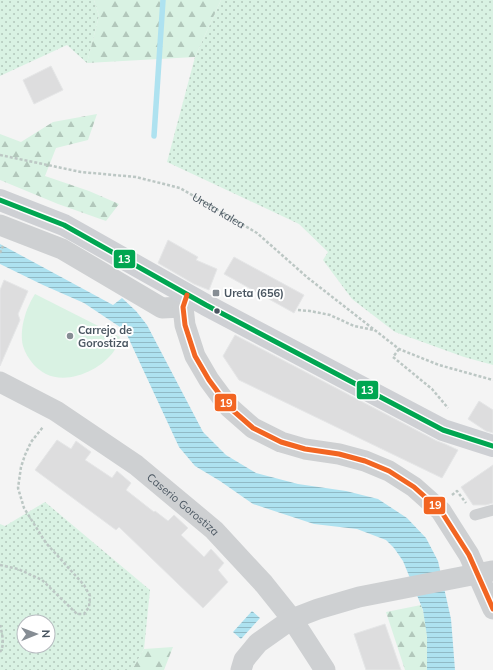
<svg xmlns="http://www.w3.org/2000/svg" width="493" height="670" viewBox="0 0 493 670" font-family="Mulish,sans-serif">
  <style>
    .grass { fill: url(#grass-dots); fill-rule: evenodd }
    .forest { fill: url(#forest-firs) }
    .park { fill: #d9f2e3 }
    .water { fill: url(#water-rules) }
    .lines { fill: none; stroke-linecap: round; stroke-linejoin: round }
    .stream { stroke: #aee2f0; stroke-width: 5.5 }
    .building { fill: #ddddde; stroke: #e5e6e7 }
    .path { stroke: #bcc7c4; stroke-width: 2.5; stroke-dasharray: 3 2; stroke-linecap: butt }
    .lane { stroke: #ced0d2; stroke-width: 11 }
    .street { stroke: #ced0d2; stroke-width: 21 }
    .secondary { stroke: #ced0d4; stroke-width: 22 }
    .bus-1-casing { stroke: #fff; stroke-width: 8 }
    .bus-2-casing { stroke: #fff; stroke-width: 8 }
    .bus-1 { stroke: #00a651; stroke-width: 5 }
    .bus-2 { stroke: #f26522; stroke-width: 5 }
    .poi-dot { fill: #868d94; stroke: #fff; stroke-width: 1.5 }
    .bus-dot { fill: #4a5661; stroke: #fff; stroke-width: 1.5 }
    .labels { text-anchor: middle; stroke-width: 4; stroke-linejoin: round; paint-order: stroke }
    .street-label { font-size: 11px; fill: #4a5661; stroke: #fff }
    .poi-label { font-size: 11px; font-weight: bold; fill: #4a5661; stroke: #fff; text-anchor: start }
    .line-badge { stroke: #fff; stroke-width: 1.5 }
    .badge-label { font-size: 11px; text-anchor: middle; font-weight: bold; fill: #fff }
  </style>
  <defs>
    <pattern id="grass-dots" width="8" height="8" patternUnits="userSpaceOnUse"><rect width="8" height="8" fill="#d9f2e3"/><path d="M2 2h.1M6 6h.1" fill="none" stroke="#b2c7bb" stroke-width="1.8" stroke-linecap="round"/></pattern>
    <pattern id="forest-firs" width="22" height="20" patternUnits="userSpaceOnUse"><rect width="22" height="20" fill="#d9f2e3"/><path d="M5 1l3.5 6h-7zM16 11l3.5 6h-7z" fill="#b2c7bb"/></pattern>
    <pattern id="water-rules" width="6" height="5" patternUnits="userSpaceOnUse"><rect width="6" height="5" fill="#aee2f0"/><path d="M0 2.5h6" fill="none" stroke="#90bac6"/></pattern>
  </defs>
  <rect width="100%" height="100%" fill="#f4f4f4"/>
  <path class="grass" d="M0,0H94L99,16L87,63L67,45L0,76Z
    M221,0H493V365L464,357L395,332L352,299L323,260L328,252L299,224L167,162L195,57Z
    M45,502L150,590L144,649L132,670H0V524L5,526ZM24,622H48V646H24Z"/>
  <path class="forest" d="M94,0H221L195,57L87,63L99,16Z
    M97,114L88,140L56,148L45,176L89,191L119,204L106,221L58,204L0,180V134L21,142L53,122Z
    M421,605C427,621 430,653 427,670H405L386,612Z
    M173,647L164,670H132L144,649Z"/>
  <path class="park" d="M35,294L120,337C118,342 117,347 114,351C101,370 68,385 46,374C42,372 37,368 34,365C29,359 25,353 23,346C19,329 26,308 35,294Z"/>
  <path class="water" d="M0,244L113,305L122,298L136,311L147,325L203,432L226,455L256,473L298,484L346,491L378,499L407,518L426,538L438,561L451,619L455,670H427V636L423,610L403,561L394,548L386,540L357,529L314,524L253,504L220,481L195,466L179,447L127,335L123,329L84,303L43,285L0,264Z
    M252,611L260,618L241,639L233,632Z"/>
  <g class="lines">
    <path class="stream" d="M154,136L163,0"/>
  </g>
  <path class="building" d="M51,66L63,90L34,104L23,80Z
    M168,240L198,257L196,260L217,269L209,290L194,284L158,263Z
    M234,257L304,295L294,313L224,274Z
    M4,280L28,291L18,314L20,320L0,366V290Z
    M235,335L437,441L445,444L458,450L442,478L239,380L223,356Z
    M479,401L493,410V433L486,431L468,419Z
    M57,440L71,449L76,441L91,452L85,460L112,478L117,471L131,483L126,490L154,512L155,511L168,521L174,515L188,528L181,535L204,557L211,549L224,563L218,570L228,582L203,608L119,527L116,530L35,470Z
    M493,465V503L486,505H473L461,487Z
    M385,624L401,670H366L354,634Z"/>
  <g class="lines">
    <g class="path">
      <path id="s1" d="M0,155L81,172L136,177L180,188L257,233L308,278L399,349L439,365L493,380"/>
      <path d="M0,253L3,246"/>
      <path d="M298,310L310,311L330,315L354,326L374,330"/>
      <path d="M399,349L393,357L432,389L448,408"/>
      <path d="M452,495L457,491L466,503"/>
      <path d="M0,565L18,569L42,580L77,614H84L89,607L90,596L84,585L46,543L24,508L18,488L21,467L25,455L31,442L43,427"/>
      <path d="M0,625C2,632 5,646 0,652"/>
    </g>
    <path class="lane" d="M475,515L493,510"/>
    <g class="street">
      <path d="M0,225L62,249L162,308L183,307"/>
      <path d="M187,295L183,307L185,325L195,356L209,380L229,407L253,428L281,442L305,449L339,454L365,461L389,471L414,487L441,511L469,555L493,609"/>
      <path id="s2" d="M0,382L56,411L136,465L214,530L264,584L292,619L325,670"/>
      <path d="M241,670L244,660L258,643L292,619L318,609L359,597L492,571"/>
    </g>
    <path class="secondary" d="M0,200L64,225L206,305L443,430L493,446"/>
    <defs>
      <path id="bus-1" d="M0,200L64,225L206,305L443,430L493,446"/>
      <path id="bus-2" d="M187,295L183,307L185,325L195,356L209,380L229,407L253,428L281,442L305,449L339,454L365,461L389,471L414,487L441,511L469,555L493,609"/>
    </defs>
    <use href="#bus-1" class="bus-1-casing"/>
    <use href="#bus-2" class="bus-2-casing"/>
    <use href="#bus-1" class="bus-1"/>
    <use href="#bus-2" class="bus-2"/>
  </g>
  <g class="poi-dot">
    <rect x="212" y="289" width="8" height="8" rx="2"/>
    <circle cx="70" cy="336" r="4"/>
  </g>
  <circle class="bus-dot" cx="217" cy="311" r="3.5"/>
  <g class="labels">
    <g class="street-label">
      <text dy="4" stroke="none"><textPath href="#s1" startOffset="228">Ureta kalea</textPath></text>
      <text dy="4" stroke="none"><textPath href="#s2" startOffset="221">Caserio Gorostiza</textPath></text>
    </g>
    <g class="poi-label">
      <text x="224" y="297">Ureta (656)</text>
      <text x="78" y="334">Carrejo de<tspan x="78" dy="13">Gorostiza</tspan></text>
    </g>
  </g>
  <g class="line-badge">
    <rect x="113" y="249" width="23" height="20" rx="4" fill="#00a651"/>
    <rect x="356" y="380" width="23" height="20" rx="4" fill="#00a651"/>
    <rect x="214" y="393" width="23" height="19" rx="4" fill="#f26522"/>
    <rect x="423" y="496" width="23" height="19" rx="4" fill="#f26522"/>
  </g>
  <g class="badge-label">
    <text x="124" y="263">13</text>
    <text x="367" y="394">13</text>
    <text x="226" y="407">19</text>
    <text x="435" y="509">19</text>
  </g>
  <g transform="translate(36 634) rotate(89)"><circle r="19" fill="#ffffff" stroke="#b7bbc0"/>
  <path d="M0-3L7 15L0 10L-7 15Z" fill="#868d94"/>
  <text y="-6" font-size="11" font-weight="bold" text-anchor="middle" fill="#4a5661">N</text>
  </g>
</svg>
